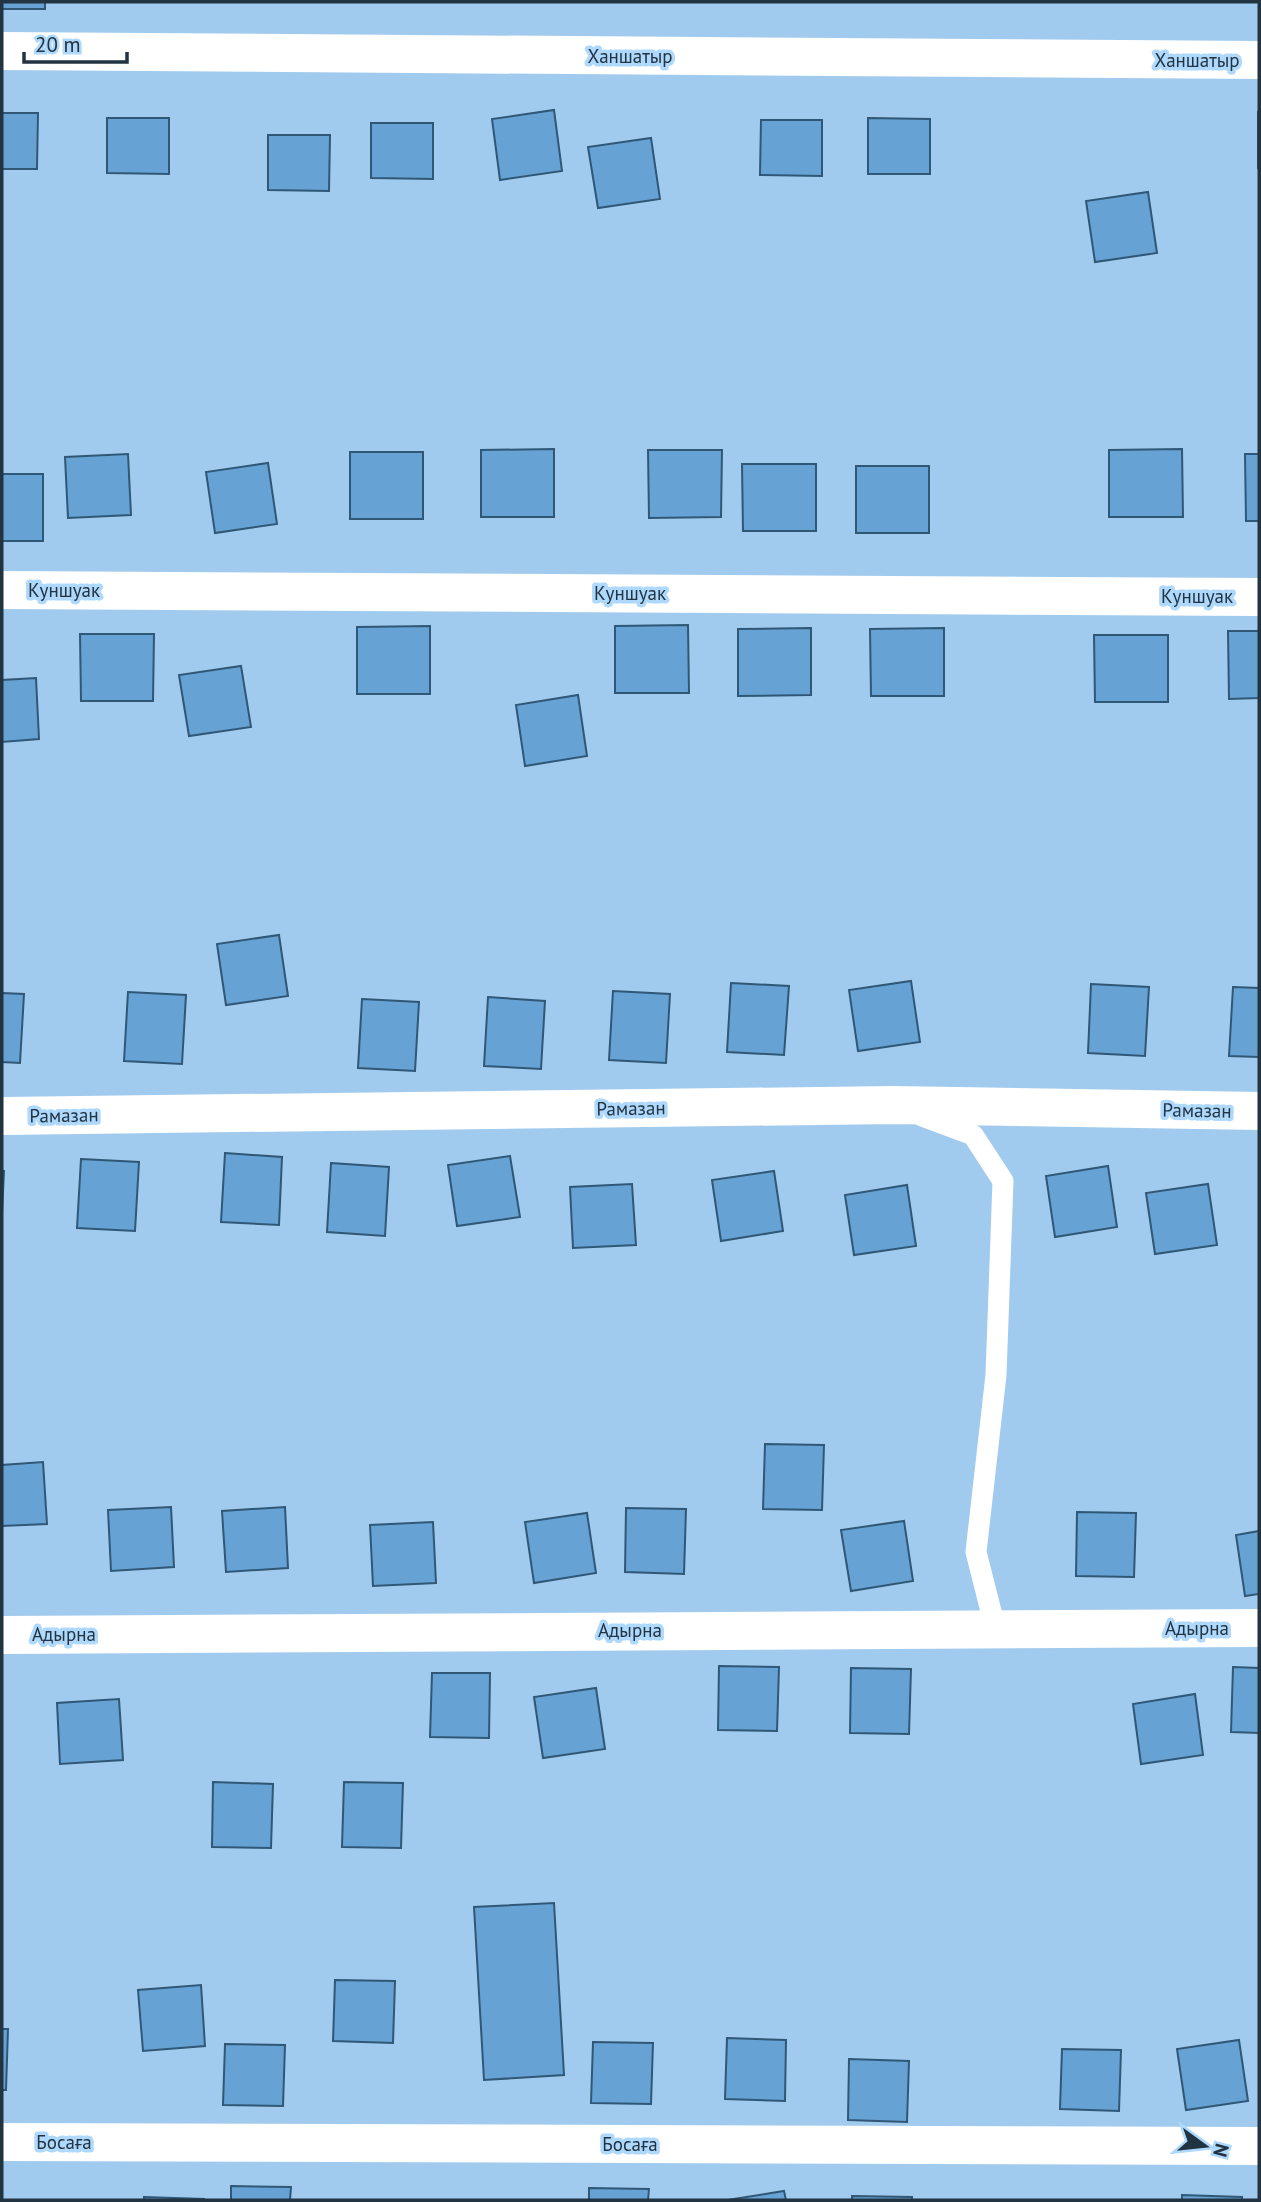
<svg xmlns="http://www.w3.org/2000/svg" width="1261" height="2202" viewBox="0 0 1261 2202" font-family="'PT Sans',sans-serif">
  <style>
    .building { fill: #66a3d4; stroke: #315776; stroke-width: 2 }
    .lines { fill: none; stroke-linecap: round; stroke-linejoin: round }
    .lane { stroke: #fff; stroke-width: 21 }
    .street { stroke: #fff; stroke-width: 38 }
    .labels { text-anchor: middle; stroke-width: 7; stroke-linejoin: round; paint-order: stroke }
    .street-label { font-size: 19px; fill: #223341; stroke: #aed8fc }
  </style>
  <rect width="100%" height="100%" fill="#a1cbee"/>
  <path class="building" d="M2,2H45V9H2Z
    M554,110L562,171L500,180L492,119Z
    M1258,112H1259V168H1258Z
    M2,113H38L37,169H2Z
    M107,118H169V174L107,173Z
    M868,118L930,119V174H868Z
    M761,120H822V176L760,175Z
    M371,123H433V179L371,178Z
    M268,135H330L329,191L268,190Z
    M651,138L660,199L598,208L588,147Z
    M1148,192L1157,253L1095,262L1086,201Z
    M554,449V517H481V450Z
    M1182,449L1183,517H1109V450Z
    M648,450H722L721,517L649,518Z
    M350,452H423V519H350Z
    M128,454L131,515L68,518L65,457Z
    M1245,454H1259V521H1246Z
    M268,463L277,524L215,533L206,472Z
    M742,464H816V531H743Z
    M856,466H929V533H856Z
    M2,474H43V541H2Z
    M688,625L689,693H615V626Z
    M430,626V694H357V627Z
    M811,628V695L738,696V629Z
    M944,628V696H871L870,629Z
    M1228,631H1259V698L1229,699Z
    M80,634H154L153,701H81Z
    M1094,635H1168V702H1095Z
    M241,666L251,727L189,736L179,675Z
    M36,678L39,739L2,742V680Z
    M578,695L587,756L525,766L516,705Z
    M279,935L288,996L226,1005L217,944Z
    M911,981L920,1042L858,1051L849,990Z
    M731,983L789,986L784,1055L727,1052Z
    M1091,984L1149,987L1145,1056L1088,1053Z
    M1233,987L1259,988V1057L1229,1056Z
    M613,991L670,994L666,1063L609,1060Z
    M128,992L186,995L182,1064L124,1061Z
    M2,993L24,994L20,1063L2,1062Z
    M488,997L545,1001L541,1069L484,1066Z
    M362,999L419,1002L415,1071L358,1068Z
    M225,1153L282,1157L279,1225L221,1222Z
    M510,1156L520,1217L457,1226L448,1165Z
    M81,1159L139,1162L135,1231L77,1228Z
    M331,1163L389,1167L385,1236L327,1232Z
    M1108,1166L1117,1227L1055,1237L1046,1176Z
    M2,1171H4L2,1213Z
    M774,1171L783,1231L721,1241L712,1180Z
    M632,1184L636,1245L573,1248L570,1187Z
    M1208,1184L1217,1245L1155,1254L1146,1193Z
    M907,1185L916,1246L854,1255L845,1195Z
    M765,1444L824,1445L822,1510L763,1509Z
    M43,1462L47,1524L2,1526V1465Z
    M171,1507L174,1567L111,1571L108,1510Z
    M285,1507L288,1568L226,1572L222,1511Z
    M626,1508L686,1509L684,1574L625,1572Z
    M1077,1512L1136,1513L1134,1577L1076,1576Z
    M587,1513L596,1573L534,1583L525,1522Z
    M904,1521L913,1581L851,1591L841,1530Z
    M433,1522L436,1583L373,1586L370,1525Z
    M1259,1531V1594L1245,1596L1236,1535Z
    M719,1666L779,1667L777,1731L718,1730Z
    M1233,1667L1259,1668V1733L1231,1732Z
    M851,1668L911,1669L909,1734L850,1733Z
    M432,1673H490L489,1738L430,1737Z
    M596,1688L605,1749L543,1758L534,1697Z
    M1195,1694L1203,1755L1141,1764L1133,1704Z
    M119,1699L123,1760L60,1764L57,1703Z
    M213,1782L273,1784L271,1848L212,1847Z
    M344,1782L403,1783L401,1848L342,1847Z
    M554,1903L564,2075L484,2080L474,1907Z
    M335,1980L395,1981L393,2043L333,2041Z
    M201,1985L205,2046L143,2051L138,1990Z
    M2,2029H8L6,2090H2Z
    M727,2038L786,2040L785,2101L725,2099Z
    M1239,2040L1248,2101L1186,2110L1177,2049Z
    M593,2042L653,2043L651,2104L591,2103Z
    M225,2044L285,2045L283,2106L223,2105Z
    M1062,2049L1121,2050L1119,2111L1060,2109Z
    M849,2059L909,2061L907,2122L848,2120Z
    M231,2186L291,2187L290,2200H231Z
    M589,2188L649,2189L648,2200H589Z
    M784,2191L786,2200H727Z
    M1182,2195L1242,2197V2200H1182Z
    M852,2196L912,2197V2200H852Z
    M144,2197L204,2199V2200H144Z"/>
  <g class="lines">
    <path class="lane" d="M922,1116L973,1135L1003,1181L996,1375L976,1552L995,1627"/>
    <path class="street" d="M2,51L1259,60
      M2,590L1259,597
      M2,1116L894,1105L1259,1111
      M2,1635L1259,1628
      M2,2142L1259,2146"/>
  </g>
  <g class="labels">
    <g class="street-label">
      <text x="630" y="63">Ханшатыр</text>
      <text x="1197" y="67">Ханшатыр</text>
      <text x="64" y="597">Куншуак</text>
      <text x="630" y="600">Куншуак</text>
      <text x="1197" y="603">Куншуак</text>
      <text transform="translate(631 1108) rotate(-1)" y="7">Рамазан</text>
      <text transform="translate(1197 1110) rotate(1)" y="7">Рамазан</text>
      <text transform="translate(64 1115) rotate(-1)" y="7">Рамазан</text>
      <text x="1197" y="1635">Адырна</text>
      <text x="630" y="1637">Адырна</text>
      <text x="64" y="1641">Адырна</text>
      <text x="64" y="2149">Босаға</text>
      <text x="630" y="2151">Босаға</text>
    </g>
  </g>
  <rect width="1261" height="2202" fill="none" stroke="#223341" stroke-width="7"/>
  <g transform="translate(1205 2146) rotate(105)" stroke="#aed8fc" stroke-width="5" paint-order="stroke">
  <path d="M0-5L12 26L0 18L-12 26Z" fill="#223341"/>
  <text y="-10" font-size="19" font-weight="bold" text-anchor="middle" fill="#223341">N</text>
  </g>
  <path d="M24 52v10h103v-10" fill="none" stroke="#223341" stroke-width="3.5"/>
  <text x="35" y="52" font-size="21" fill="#223341" stroke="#aed8fc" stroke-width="5" paint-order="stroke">20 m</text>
</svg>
